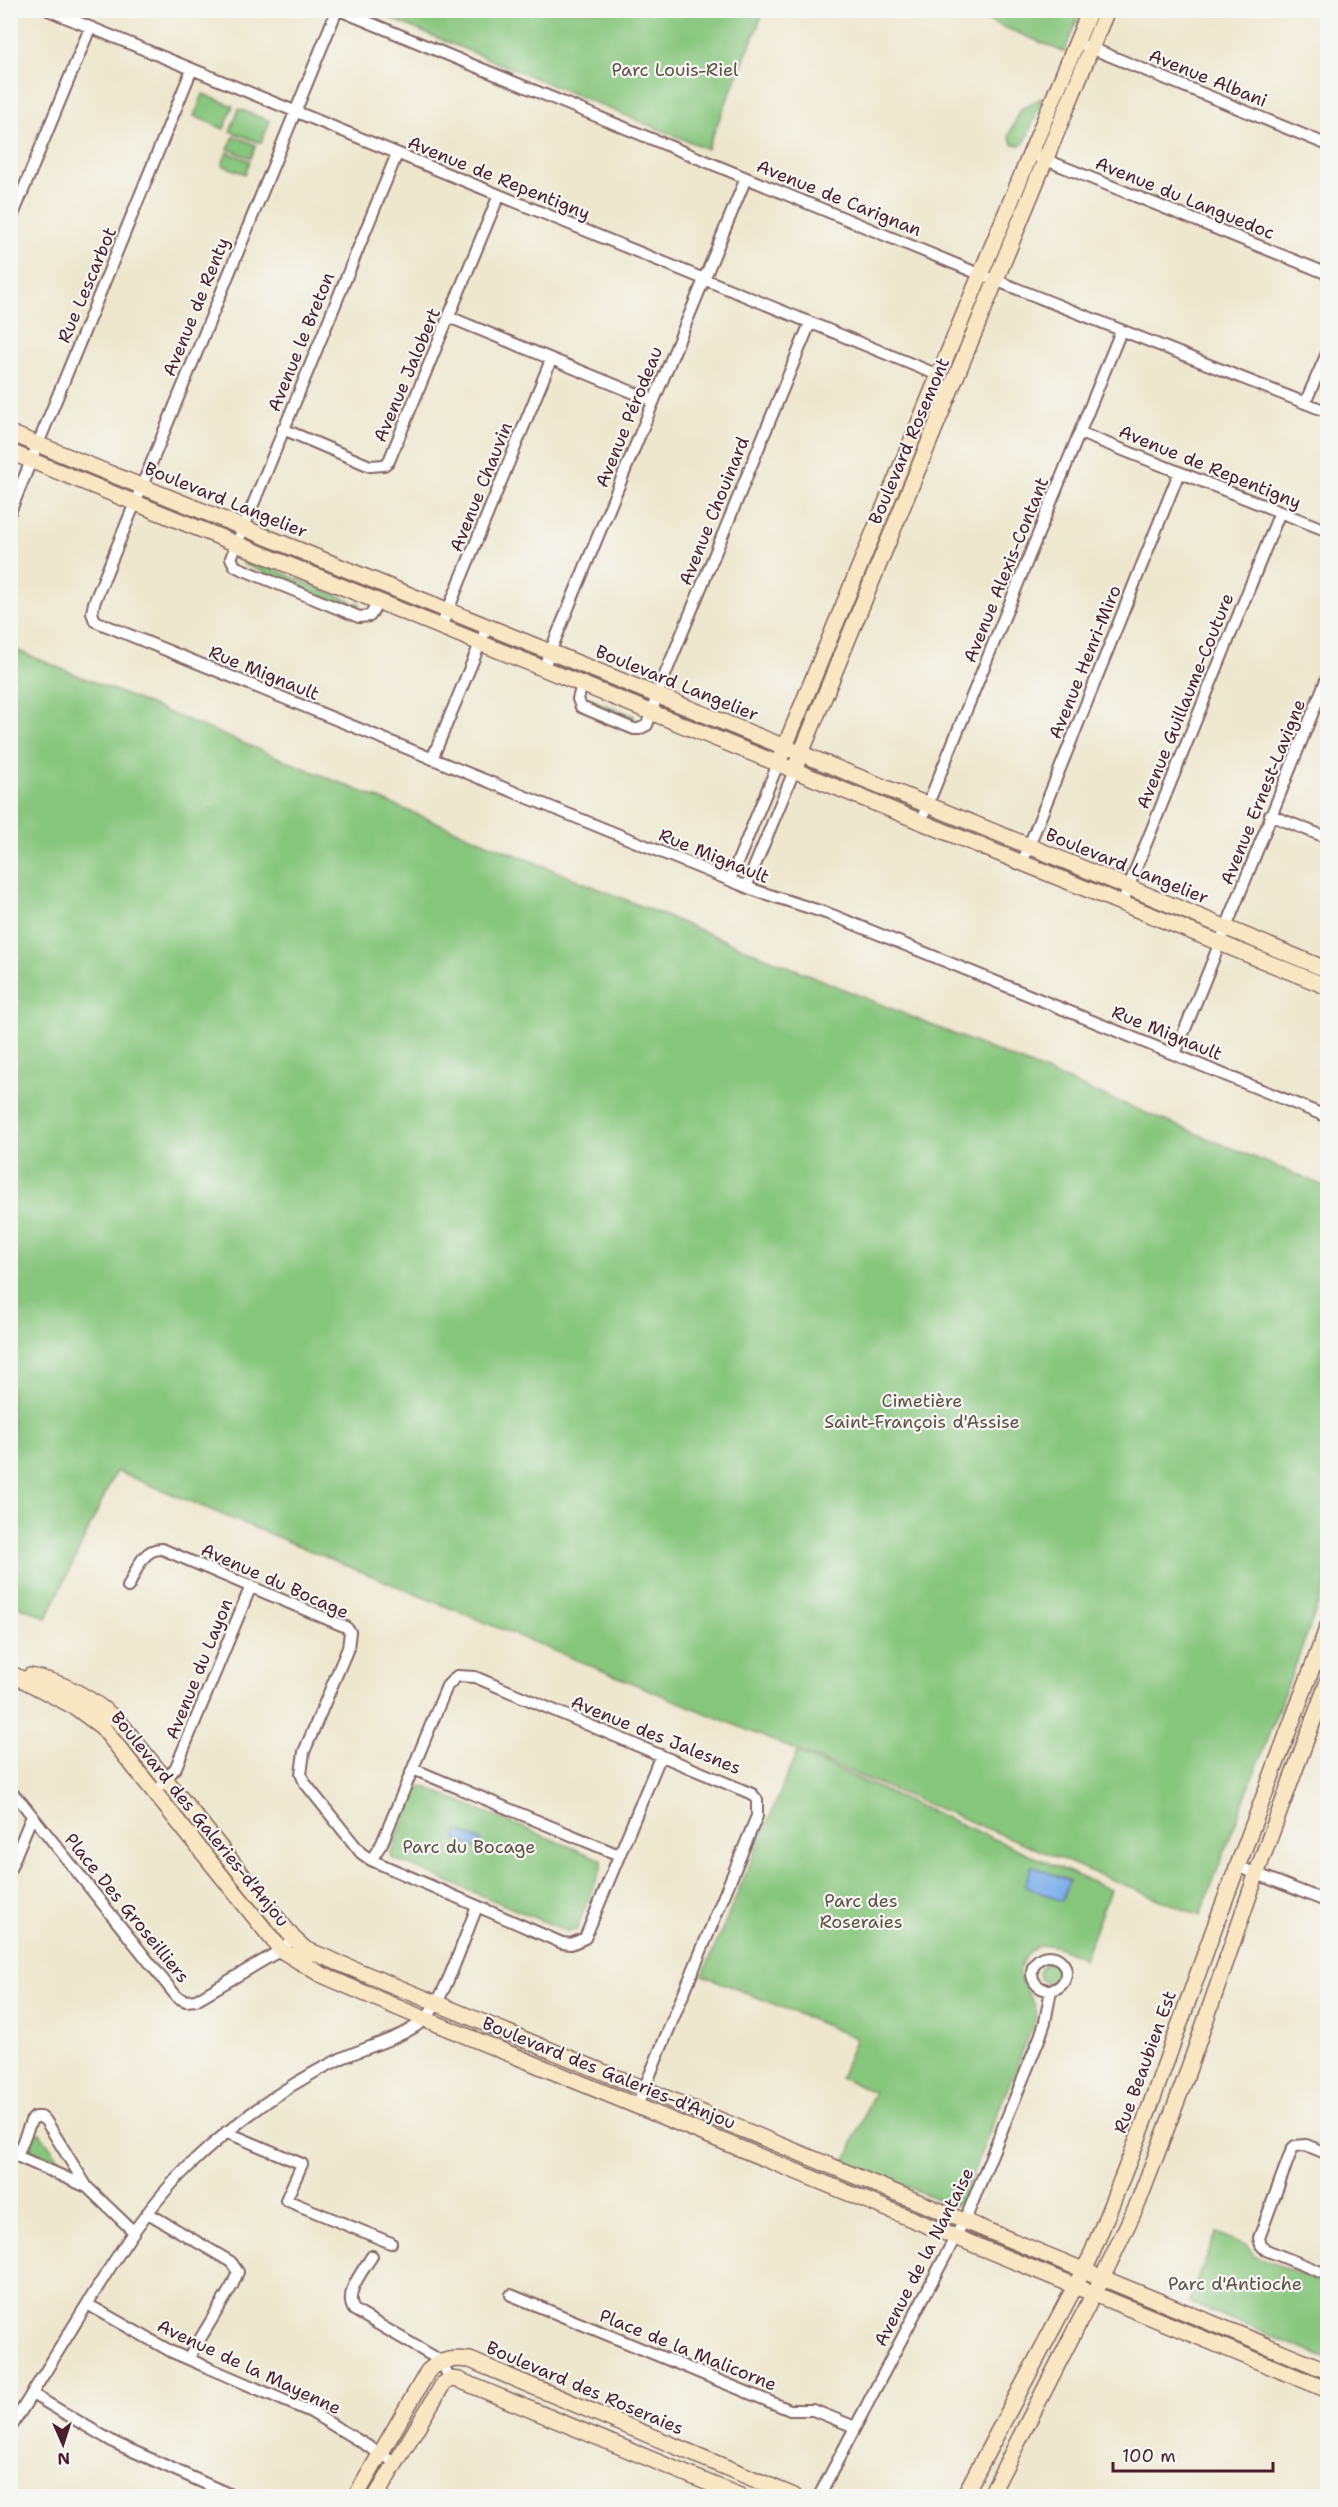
<svg xmlns="http://www.w3.org/2000/svg" width="1338" height="2507" viewBox="0 0 1338 2507" font-family="'Shantell Sans',sans-serif">
  <style>
    .green { fill: #87c67d; stroke: #687254; stroke-width: 1.5 }
    .water { fill: #7eb0ea; stroke: #64688a; stroke-width: 1.5 }
    .lines { fill: none; stroke-linecap: round; stroke-linejoin: round }
    .street-casing { stroke: #836564; stroke-width: 14 }
    .secondary-casing { stroke: #836564; stroke-width: 18 }
    .street { stroke: #fff; stroke-width: 10 }
    .secondary { stroke: #f9e7c3; stroke-width: 15 }
    .labels { text-anchor: middle; stroke-width: 4.5; stroke-linejoin: round; paint-order: stroke }
    .park-label { font-size: 18px; fill: #5c5144; stroke: #f6f6f2 }
    .street-label { font-size: 18px; fill: #4a1f2b; stroke: #f6f6f2 }
  </style>
  <rect width="100%" height="100%" fill="#f6f6f2"/>
  <filter id="ink" filterUnits="userSpaceOnUse"><feTurbulence type="fractalNoise" baseFrequency=".0167" numOctaves="2"/><feDisplacementMap in="SourceGraphic" scale="12" xChannelSelector="R" yChannelSelector="G"/><feConvolveMatrix kernelMatrix="1 2 1 2 8 2 1 2 1" color-interpolation-filters="sRGB"/></filter>
  <filter id="wash" filterUnits="userSpaceOnUse"><feTurbulence type="fractalNoise" baseFrequency=".008" numOctaves="4" result="noise"/><feDisplacementMap in="SourceGraphic" scale="24" xChannelSelector="R" yChannelSelector="G"/><feGaussianBlur stdDeviation="1.35" result="paint"/><feColorMatrix in="noise" values="0 0 0 0 0 0 0 0 0 0 0 0 0 0 0 0 0 1.4 0 .05"/><feComposite in="paint" operator="in"/></filter>
  <g filter="url(#wash)">
    <rect width="100%" height="100%" fill="#eee7ce"/>
    <path class="green" d="M372,11H764L707,149Z
      M965,11L1081,10V11L1064,52Z
      M203,94L233,106L224,129L194,116Z
      M1041,98L1042,101L1025,142L1020,145L1013,144L1009,135L1021,109Z
      M239,109L270,121L261,143L230,131Z
      M234,136L256,145L251,158L228,149Z
      M227,152L250,161L245,174L222,165Z
      M246,558L351,601V603L356,605L357,603L360,604L358,610L243,564Z
      M11,648L1327,1187V1581L1200,1916L116,1471L47,1618L11,1603Z
      M592,700L634,716L633,722L590,705Z
      M797,1752L1110,1890L1084,1959C1065,1950 1042,1934 1026,1956C1021,1963 1019,1971 1021,1978C1024,1994 1036,1998 1037,2016L961,2202L955,2206L845,2162L874,2092L840,2078L856,2038L703,1975Z
      M422,1786L602,1860V1866L576,1930L569,1932L392,1858L391,1852L417,1789Z
      M1039 1973a10 10 0 1 1 20 0a10 10 0 1 1-20 0Z
      M40,2133L59,2159L58,2161L30,2149L35,2134Z
      M1216,2233L1246,2245L1254,2255L1327,2285V2359L1189,2302Z"/>
    <path class="water" d="M458,1831L481,1840L478,1849L455,1839Z
      M1032,1866L1069,1881L1061,1901L1024,1886Z"/>
  </g>
  <g filter="url(#ink)">
    <g class="lines">
      <defs>
        <path id="street" d="M48,10L938,375
          M337,10L94,603L92,613L95,621L754,890L832,915L1328,1117
          M339,10L972,271L1328,412
          M1086,46L1328,145
          M1029,153L1328,274
          M10,222L90,28
          M449,317L654,401
          M1305,403L1328,351
          M283,429L370,466L384,465L389,461L499,195
          M1080,433L1328,531
          M10,512L192,69
          M379,601L370,616L359,617L239,568L235,566L231,558L397,154
          M441,627L551,360
          M543,669L746,178
          M582,685L578,699L581,707L634,729H639L647,725L660,687L810,323
          M432,759L487,627
          M1270,815L1328,838
          M921,821L1121,331
          M1022,863L1179,473
          M730,880L778,764
          M746,887L794,771
          M1122,903L1280,512
          M1175,1054L1328,675
          M128,1587C136,1572 142,1548 162,1549L346,1627L350,1632L348,1648L304,1752L301,1774L305,1783L361,1853L371,1860L562,1943L571,1944L585,1938L661,1755
          M413,1769L619,1855
          M162,1785L176,1767L251,1586
          M10,1791L22,1803L177,1997L186,2001L196,2000L281,1950L293,1938
          M371,1860L382,1843L447,1686L457,1676L475,1677L752,1794L757,1800V1816L637,2106
          M1237,1866L1328,1902
          M10,1869L32,1816
          M1032 1973a17 17 0 1 1 34 0a17 17 0 1 1-34 0Z
          M226,2132L302,2164L286,2200L391,2243
          M10,2153L87,2187L133,2231
          M1328,2154L1306,2145L1295,2146L1292,2149L1259,2238L1261,2245L1266,2250L1328,2275
          M17,2156L31,2121L35,2117H41L46,2121L87,2187
          M148,2213L231,2262L238,2272L232,2286L188,2359
          M372,2256C363,2271 343,2293 354,2310L441,2361L450,2379
          M511,2295L790,2410H813L855,2427
          M87,2304L172,2352L311,2412L396,2463
          M32,2394L115,2443L233,2496
          M10,2429C38,2384 66,2338 94,2293C122,2248 150,2203 189,2166C234,2123 284,2086 340,2059C363,2048 409,2036 426,2018C445,1998 465,1935 477,1907
          M819,2496L968,2213L1040,2037L1045,2022L1051,1990"/>
        <path id="secondary" d="M10,433L1029,846L1328,970
          M10,452L1328,987
          M781,756L1090,10
          M797,763L1107,10
          M10,1673L75,1707L102,1727L281,1950L320,1974L403,2010L1328,2390
          M30,1676C65,1682 95,1700 121,1724L293,1938L305,1949L1328,2371
          M356,2496L428,2371C441,2359 453,2358 470,2360L794,2496
          M376,2496L443,2384L450,2379L459,2380L740,2496
          M964,2496L1090,2258L1144,2123L1215,1926L1328,1626
          M990,2496L1107,2268L1138,2203L1183,2085L1261,1861L1328,1681"/>
      </defs>
      <use href="#street" class="street-casing"/>
      <use href="#secondary" class="secondary-casing"/>
      <use href="#street" class="street"/>
      <use href="#secondary" class="secondary"/>
    </g>
  </g>
  <g class="labels">
    <g class="park-label">
      <text x="675" y="76">Parc Louis-Riel</text>
      <text x="922" y="1407">Cimetière<tspan x="922" dy="21">Saint-François d'Assise</tspan></text>
      <text x="469" y="1853">Parc du Bocage</text>
      <text x="861" y="1907">Parc des<tspan x="861" dy="21">Roseraies</tspan></text>
      <text x="1235" y="2290">Parc d'Antioche</text>
    </g>
    <g class="street-label">
      <text transform="translate(1208 78) rotate(22)" y="6">Avenue Albani</text>
      <text transform="translate(499 178) rotate(22)" y="6">Avenue de Repentigny</text>
      <text transform="translate(839 198) rotate(22)" y="6">Avenue de Carignan</text>
      <text transform="translate(1185 198) rotate(22)" y="6">Avenue du Languedoc</text>
      <text transform="translate(87 285) rotate(-67)" y="6">Rue Lescarbot</text>
      <text transform="translate(196 307) rotate(-68)" y="6">Avenue de Renty</text>
      <text transform="translate(301 342) rotate(-68)" y="6">Avenue le Breton</text>
      <text transform="translate(407 375) rotate(-67)" y="6">Avenue Jalobert</text>
      <text transform="translate(629 417) rotate(-68)" y="6">Avenue Pérodeau</text>
      <text transform="translate(909 441) rotate(-67)" y="6">Boulevard Rosemont</text>
      <text transform="translate(1210 467) rotate(22)" y="6">Avenue de Repentigny</text>
      <text transform="translate(481 487) rotate(-68)" y="6">Avenue Chauvin</text>
      <text transform="translate(226 500) rotate(22)" y="6">Boulevard Langelier</text>
      <text transform="translate(714 511) rotate(-68)" y="6">Avenue Chouinard</text>
      <text transform="translate(1006 570) rotate(-68)" y="6">Avenue Alexis-Contant</text>
      <text transform="translate(1085 662) rotate(-68)" y="6">Avenue Henri-Miro</text>
      <text transform="translate(264 673) rotate(22)" y="6">Rue Mignault</text>
      <text transform="translate(677 683) rotate(22)" y="6">Boulevard Langelier</text>
      <text transform="translate(1185 701) rotate(-68)" y="6">Avenue Guillaume-Couture</text>
      <text transform="translate(1263 792) rotate(-68)" y="6">Avenue Ernest-Lavigne</text>
      <text transform="translate(714 856) rotate(22)" y="6">Rue Mignault</text>
      <text transform="translate(1127 866) rotate(22)" y="6">Boulevard Langelier</text>
      <text transform="translate(1167 1033) rotate(22)" y="6">Rue Mignault</text>
      <text transform="translate(275 1581) rotate(24)" y="6">Avenue du Bocage</text>
      <text transform="translate(199 1669) rotate(-68)" y="6">Avenue du Layon</text>
      <text transform="translate(656 1735) rotate(22)" y="6">Avenue des Jalesnes</text>
      <text transform="translate(200 1819) rotate(51)" y="6">Boulevard des Galeries-d'Anjou</text>
      <text transform="translate(127 1908) rotate(51)" y="6">Place Des Groseilliers</text>
      <text transform="translate(1145 2062) rotate(-70)" y="6">Rue Beaubien Est</text>
      <text transform="translate(609 2073) rotate(22)" y="6">Boulevard des Galeries-d'Anjou</text>
      <text transform="translate(924 2257) rotate(-63)" y="6">Avenue de la Nantaise</text>
      <text transform="translate(688 2350) rotate(22)" y="6">Place de la Malicorne</text>
      <text transform="translate(249 2367) rotate(25)" y="6">Avenue de la Mayenne</text>
      <text transform="translate(585 2388) rotate(23)" y="6">Boulevard des Roseraies</text>
    </g>
  </g>
  <rect width="1338" height="2507" fill="none" stroke="#f6f6f2" stroke-width="36"/>
  <g transform="translate(63 2444) rotate(177)" stroke="#f6f6f2" stroke-width="4.5" paint-order="stroke">
  <path d="M0-4.5L10 22L0 15L-10 22Z" fill="#4a1f2b"/>
  <text y="-9" font-size="16" font-weight="bold" text-anchor="middle" fill="#4a1f2b">N</text>
  </g>
  <path d="M1113 2462v9h160v-9" fill="none" stroke="#4a1f2b" stroke-width="3"/>
  <text x="1122" y="2462" font-size="18" fill="#4a1f2b" stroke="#f6f6f2" stroke-width="4.5" paint-order="stroke">100 m</text>
</svg>
